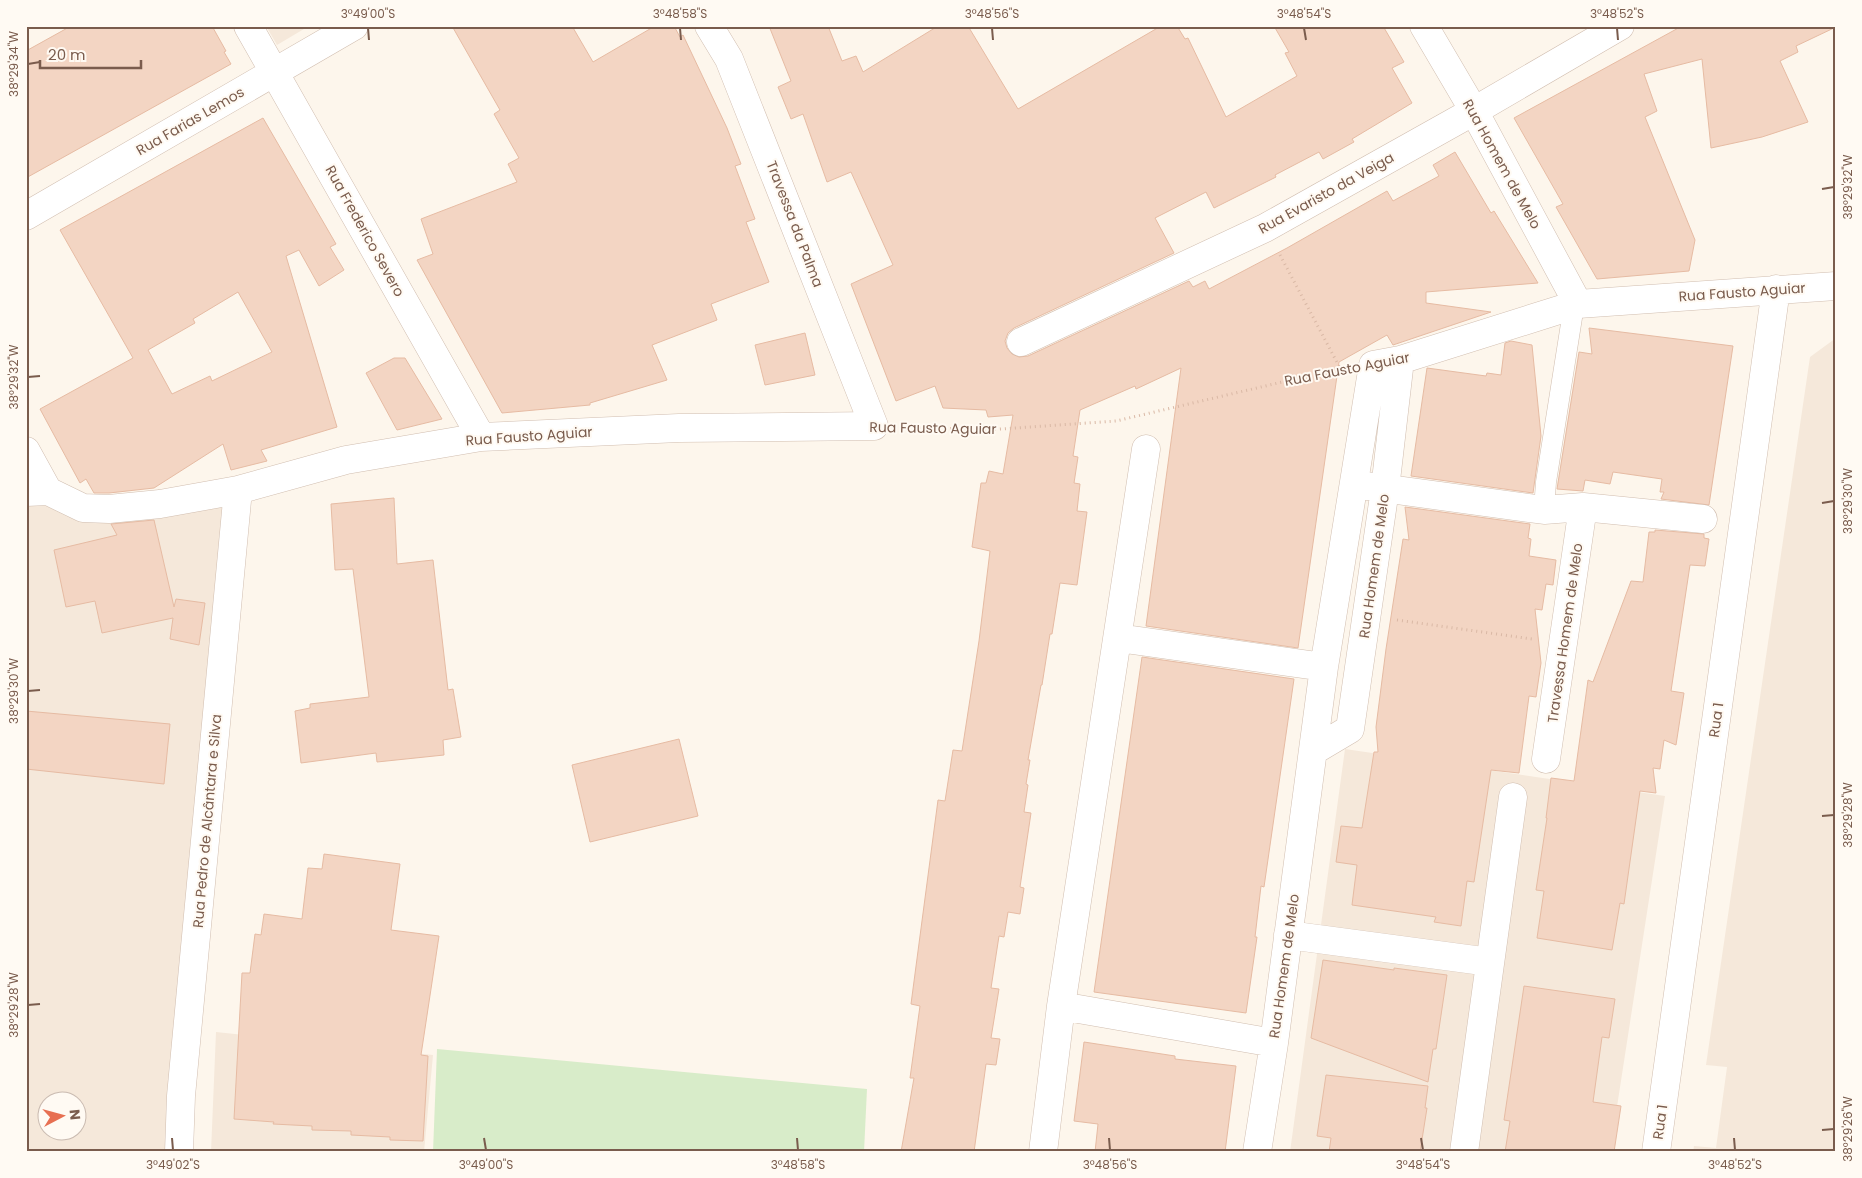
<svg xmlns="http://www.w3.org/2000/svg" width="1862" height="1178" viewBox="0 0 1862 1178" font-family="Poppins,sans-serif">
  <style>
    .residential { fill: #f5e8da; fill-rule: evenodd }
    .green { fill: #d8ecc9 }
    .building { fill: #f3d5c3; stroke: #e6bba3; fill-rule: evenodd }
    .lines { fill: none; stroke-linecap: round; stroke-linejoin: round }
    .service-casing { stroke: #d1beb0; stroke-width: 21 }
    .minor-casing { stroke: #d1beb0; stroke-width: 29 }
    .path { stroke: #d9b8a5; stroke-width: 3; stroke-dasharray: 1 4; stroke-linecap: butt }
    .service { stroke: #fff; stroke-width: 20 }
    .minor { stroke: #fff; stroke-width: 28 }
    .ticks { fill: none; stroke: #7a5c4d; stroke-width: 2 }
    .labels { text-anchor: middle; stroke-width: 4; stroke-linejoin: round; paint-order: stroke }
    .street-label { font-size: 14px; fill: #7a5c4d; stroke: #fffaf3 }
    .neatline { fill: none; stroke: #7a5c4d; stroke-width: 2 }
    .ticks-label { font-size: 12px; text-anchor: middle; fill: #7a5c4d }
  </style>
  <rect width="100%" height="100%" fill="#fdf6ec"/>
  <path class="residential" d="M266,26H309L277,45Z
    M1836,338V1152H1693L1694,1146L1716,1148L1727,1067L1706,1065L1810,357Z
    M52,476L91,505L241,480L179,1152H26V477ZM48,1100H78V1130H48Z
    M1345,749L1665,796L1610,1152H1290Z
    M216,1032L433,1055L424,1152H211Z"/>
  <path class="green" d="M437,1049L867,1089L864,1152H433Z"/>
  <path class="building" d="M71,26H212L226,51L224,52L231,64L26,178V51Z
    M452,26H572L593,62L655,26H674L680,37L683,35L727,128L741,164L735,166L755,219L746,222L769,282L711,304L717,320L652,345L667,380L590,403V405L502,413L417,260L433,254L421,219L517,182L508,164L519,158L494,114L500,110Z
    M769,26H828L842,61L856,56L863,72L938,26H968L1018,109L1161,26H1177L1185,39L1188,38L1226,117L1297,76L1285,53L1289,52L1274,26H1383L1404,62L1392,68L1412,103L1352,139L1354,142L1323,159L1319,152L1275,175L1276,177L1214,208L1206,192L1155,218L1174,253L1014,328L1008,333L1005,341L1007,348L1012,354L1019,357L1028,356L1189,281L1193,287L1205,281L1209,289L1287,248L1387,191L1393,201L1439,176L1433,165L1455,152L1491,213L1494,211L1538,283L1426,292V303L1491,312L1393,345L1387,335L1339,362L1298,648L1146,626L1181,368L1136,389L1135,386L1080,410L1073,456L1078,457L1074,483L1080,484L1077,511L1087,512L1077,585L1060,583L1052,634H1050L1042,685H1041L1028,760H1030L1026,784L1028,785L1024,812L1031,813L1020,887L1024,888L1020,914L1008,912L1004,937L999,936L991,988L999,989L991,1038L1000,1039L996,1065L986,1064L974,1152H901L914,1078H910L920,1006L911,1004L938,800L945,801L953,750L962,751L979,641L990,551L972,547L981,483H986L989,471L1003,474L1013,415L988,417L986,410L943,408L935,386L896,401L851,284L893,265L851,172L827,182L803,114L791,119L778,87L791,81Z
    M1682,26L1836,27L1796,46L1798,52L1780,61L1808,122L1762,137L1711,148L1702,59L1644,74L1657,111L1645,117L1695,240L1689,271L1597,279L1556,207L1563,204L1514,118Z
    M263,118L336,244L330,247L344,270L319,286L299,250L286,256L337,427L261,450L267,461L231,470L223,444L154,488L109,493H94L86,479L80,483L40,409L133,358L60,230ZM238,292L272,352L212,381L210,376L172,394L148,350L195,323L193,319Z
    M1589,328L1733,346L1709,505L1661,499L1664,492H1660L1662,479L1613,472L1610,484L1585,480L1583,491L1557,489L1579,352L1592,354Z
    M805,333L815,375L765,385L755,345Z
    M1511,341L1532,345L1541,436L1533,493L1411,476L1427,368L1486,376L1487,373L1501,375L1505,343Z
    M394,358H405L442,419L397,430L366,373Z
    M394,498L397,564L433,560L448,690L453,689L461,737L443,740L444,755L377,762L376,753L301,763L295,711L310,708V704L369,697L353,569L335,570L331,504Z
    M1405,507L1530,524L1528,538L1531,539L1529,556L1556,560L1553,585L1546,584L1542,610L1535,609L1541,663L1536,697L1529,696L1519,773L1491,770L1474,882L1467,881L1461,926L1434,922L1436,917L1352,905L1357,865L1336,862L1341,826L1362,828L1374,752H1378L1376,727L1386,649L1403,539L1409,540Z
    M154,520L174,607L176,599L205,603L199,645L170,639L173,618L102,633L95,601L66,607L54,550L117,535L111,524Z
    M1655,530L1704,534V538L1709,539L1705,566L1690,565L1671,691L1684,693L1676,745L1664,740L1660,769L1653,768L1656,793L1640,791L1624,904L1620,903L1612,950L1537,938L1544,891L1536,890L1547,818H1546L1551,778L1574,781L1588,680L1593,682L1631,581L1643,582L1649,532H1655Z
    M1142,657L1294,679L1264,887L1261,886L1255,937H1257L1246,1013L1094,992Z
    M26,711L170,724L164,784L26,769Z
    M679,739L698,816L590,842L572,765Z
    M324,854L400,864L391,930L439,936L421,1055L428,1056L423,1141L390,1140V1137L351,1135V1131L312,1130V1126L273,1124L274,1122L234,1119L242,973H250L255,934L261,935L264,914L302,919L308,868L322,869Z
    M1323,960L1394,970V968L1447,975L1436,1049H1433L1428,1082L1311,1038Z
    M1524,986L1615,999L1609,1038L1602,1037L1593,1102L1621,1106L1614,1152H1505L1510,1121L1504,1120Z
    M1084,1042L1175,1056V1059L1236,1066L1225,1152H1095L1098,1124L1074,1121Z
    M1326,1075L1428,1086L1425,1108H1427L1420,1152H1329L1331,1138L1317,1136Z"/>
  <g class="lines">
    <defs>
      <path id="service" d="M1544,510L1546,482L1574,305"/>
      <path id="minor" d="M248,26L481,437
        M1424,26L1474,111L1578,304
        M26,216L354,26
        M1021,342L1265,228L1474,111L1620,26
        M26,451L48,491
        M1367,486L1544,510L1583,507L1703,519
        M26,492L48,491L83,508L109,509L160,504L238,490L346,460L481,437L679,428L874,426L729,59L709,26
        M1118,638L1324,667
        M1313,751L1350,729L1385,489L1400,360
        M1546,759L1583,507
        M1288,935L1490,962
        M1061,1006L1274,1043
        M179,1152L181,1096L238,490
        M1043,1152L1061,1006L1146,449
        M1257,1152L1274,1043L1324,667L1373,365L1400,360L1578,304L1836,286
        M1464,1152L1513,797
        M1656,1152L1776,289"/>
    </defs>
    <use href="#service" class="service-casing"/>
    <use href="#minor" class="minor-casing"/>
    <path class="path" d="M1280,255L1340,368
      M905,427L987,430L1116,421L1342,368
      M1397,620L1532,639"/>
    <use href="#service" class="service"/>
    <use href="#minor" class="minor"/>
  </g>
  <path class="ticks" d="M368,28L369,40M680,28L681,40M992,28L993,40M1304,28L1306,40M1617,28L1618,40M28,64L40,62M1822,189L1834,187M28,377L40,376M1822,503L1834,501M28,691L40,690M1822,816L1834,815M28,1005L40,1004M1822,1130L1834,1129M172,1138L173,1150M484,1138L486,1150M797,1138L798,1150M1109,1138L1110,1150M1421,1138L1423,1150M1734,1138L1735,1150"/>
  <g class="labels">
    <g class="street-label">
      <text transform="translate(190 121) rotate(-30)" y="5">Rua Farias Lemos</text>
      <text transform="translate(1502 164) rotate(61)" y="5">Rua Homem de Melo</text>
      <text transform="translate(1326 193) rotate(-29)" y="5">Rua Evaristo da Veiga</text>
      <text transform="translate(795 224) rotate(69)" y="5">Travessa da Palma</text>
      <text transform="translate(365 231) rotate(61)" y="5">Rua Frederico Severo</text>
      <text transform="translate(1742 292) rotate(-4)" y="5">Rua Fausto Aguiar</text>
      <text transform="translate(1347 369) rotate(-11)" y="5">Rua Fausto Aguiar</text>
      <text transform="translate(933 428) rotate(1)" y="5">Rua Fausto Aguiar</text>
      <text transform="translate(529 436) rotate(-4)" y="5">Rua Fausto Aguiar</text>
      <text transform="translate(1374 566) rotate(-82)" y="5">Rua Homem de Melo</text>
      <text transform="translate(1565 633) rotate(-82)" y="5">Travessa Homem de Melo</text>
      <text transform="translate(1716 720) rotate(-82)" y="5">Rua 1</text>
      <text transform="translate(207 821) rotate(-85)" y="5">Rua Pedro de Alcântara e Silva</text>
      <text transform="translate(1284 966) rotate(-82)" y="5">Rua Homem de Melo</text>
      <text transform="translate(1660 1122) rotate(-82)" y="5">Rua 1</text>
    </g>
  </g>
  <rect width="1862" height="1178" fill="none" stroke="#fffaf3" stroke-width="55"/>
  <g transform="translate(62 1116) rotate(84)"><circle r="24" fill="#fffaf3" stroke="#cabbb1"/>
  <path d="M0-4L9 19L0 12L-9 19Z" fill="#e76f51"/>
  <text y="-8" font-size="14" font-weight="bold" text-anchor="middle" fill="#7a5c4d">N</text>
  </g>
  <path d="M40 60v8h101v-8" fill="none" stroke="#7a5c4d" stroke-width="2.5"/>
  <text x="48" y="60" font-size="15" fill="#7a5c4d" stroke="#fffaf3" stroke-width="4" paint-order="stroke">20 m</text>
  <rect x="28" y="28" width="1806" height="1122" class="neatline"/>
  <g class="ticks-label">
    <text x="368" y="18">3°49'00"S</text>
    <text x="680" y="18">3°48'58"S</text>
    <text x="992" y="18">3°48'56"S</text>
    <text x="1304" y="18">3°48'54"S</text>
    <text x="1617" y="18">3°48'52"S</text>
    <text transform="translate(14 64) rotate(-90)" y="4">38°29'34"W</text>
    <text transform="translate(1848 187) rotate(-90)" y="4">38°29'32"W</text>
    <text transform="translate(14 377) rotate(-90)" y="4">38°29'32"W</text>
    <text transform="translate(1848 501) rotate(-90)" y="4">38°29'30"W</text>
    <text transform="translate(14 691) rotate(-90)" y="4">38°29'30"W</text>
    <text transform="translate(1848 815) rotate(-90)" y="4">38°29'28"W</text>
    <text transform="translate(14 1005) rotate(-90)" y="4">38°29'28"W</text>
    <text transform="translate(1848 1129) rotate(-90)" y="4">38°29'26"W</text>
    <text x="173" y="1169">3°49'02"S</text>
    <text x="486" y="1169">3°49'00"S</text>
    <text x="798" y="1169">3°48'58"S</text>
    <text x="1110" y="1169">3°48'56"S</text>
    <text x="1423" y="1169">3°48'54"S</text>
    <text x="1735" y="1169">3°48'52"S</text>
  </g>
</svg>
